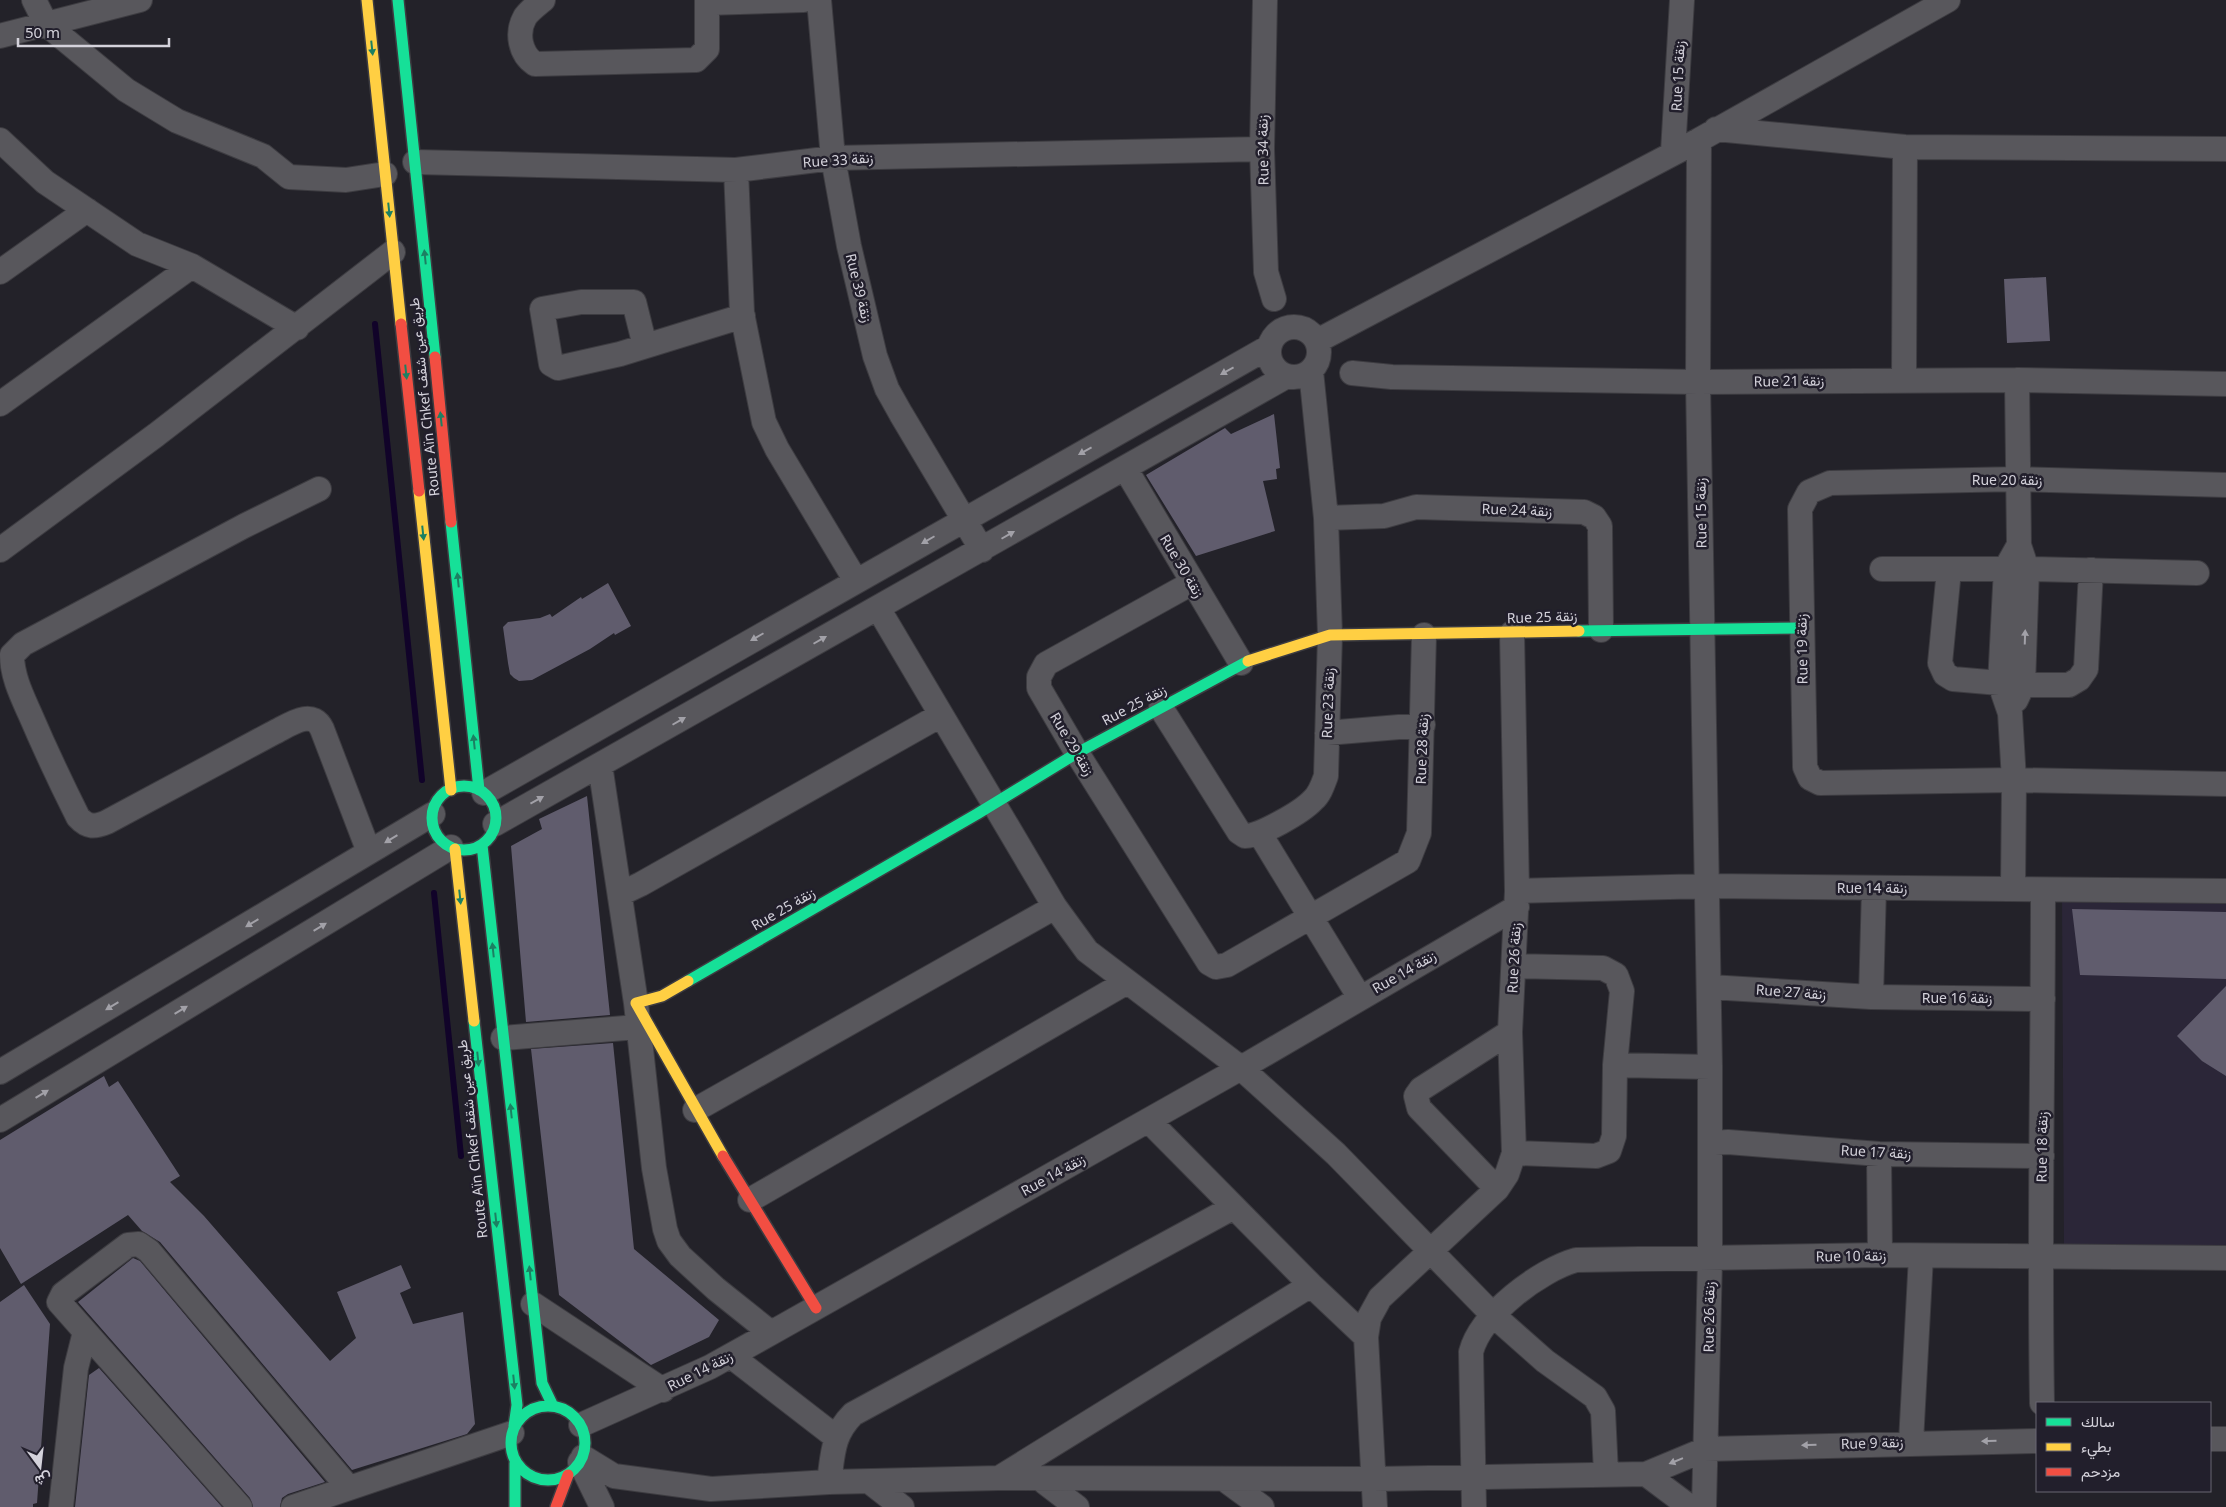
<svg xmlns="http://www.w3.org/2000/svg" width="2226" height="1507" viewBox="0 0 2226 1507" font-family="'Noto Sans',Vazirmatn,sans-serif">
  <style>
    .built { fill: #2b2638 }
    .lines { fill: none; stroke-linecap: round; stroke-linejoin: round }
    .stream { stroke: #110329; stroke-width: 6 }
    .building { fill: #605c6d }
    .street-casing { stroke: #3d3c41; stroke-width: 26 }
    .fast-casing { stroke: #3d3c41; stroke-width: 14 }
    .slow-casing { stroke: #3d3c41; stroke-width: 14 }
    .jam-casing { stroke: #3d3c41; stroke-width: 14 }
    .street { stroke: #58575c; stroke-width: 24 }
    .fast { stroke: #16e098; stroke-width: 11 }
    .slow { stroke: #ffcf43; stroke-width: 11 }
    .jam { stroke: #f24e42; stroke-width: 11 }
    .oneway { fill: #1c8062 }
    .oneway2 { fill: #a2a1a8 }
    .labels { text-anchor: middle; stroke-width: 5; stroke-linejoin: round; paint-order: stroke }
    .street-label { font-size: 14px; fill: #d4d2db; stroke: #221f2c }
  </style>
  <rect width="100%" height="100%" fill="#232229"/>
  <path class="built" d="M2226,897V1245L2064,1246L2062,898Z"/>
  <g class="lines">
    <path class="stream" d="M375,324L422,780
      M434,893L461,1156"/>
  </g>
  <path class="building" d="M2046,277L2050,341L2007,343L2004,279Z
    M1274,414L1280,468L1276,469L1277,479L1263,481L1275,531L1196,556L1146,475L1225,428L1231,434Z
    M608,583L631,626L615,635L614,633L590,649L532,680L519,681L514,678L510,674L508,663L503,627L508,622L540,618L550,614L552,617L581,597L582,599Z
    M587,796L610,1015L526,1022L511,846L542,829L539,819Z
    M2072,909L2226,912V979L2080,975Z
    M2226,986V1076L2202,1061L2177,1036Z
    M613,1043L634,1249L719,1320L709,1337L651,1365L559,1295L531,1049Z
    M104,1076L109,1087L118,1081L180,1176L170,1182L204,1216L330,1361L356,1338L337,1292L401,1265L411,1288L400,1293L413,1324L463,1312L475,1424L467,1434L352,1470L160,1242L142,1231L128,1215L21,1284L0,1248V1140Z
    M133,1258L140,1261L325,1482L288,1494L282,1498L280,1507H253L250,1498L78,1302Z
    M24,1285L50,1324L37,1503L33,1504V1507H0V1302Z
    M99,1368L222,1507H75L89,1375Z"/>
  <g class="lines">
    <defs>
      <path id="street" d="M34,0L46,24L126,90L177,121L263,156L289,177L346,180L385,174
        M543,0C537,5 529,11 525,17C516,33 520,54 535,64L696,60L707,49V0
        M819,0L833,158L849,246L875,356L887,389L901,414L982,550
        M1265,0L1262,149L1266,272L1274,299
        M707,3L803,0
        M0,36L140,0
        M1716,129L1905,147L2226,149
        M0,140L45,182L137,244L192,266L297,328
        M1699,140L1698,382L1710,1067V1260L1704,1507
        M1673,152L1682,0
        M415,162L736,170L833,158L1262,149
        M736,170L742,313L764,422L777,449L856,581
        M0,272L87,210
        M1269 352a25 25 0 1 1 50 0a25 25 0 1 1-50 0Z
        M1317,341L1699,140L1948,0
        M645,346L634,302H581L542,309L551,364L558,368L620,354L743,316
        M1352,373L1392,377L1698,382L2017,380L2226,384
        M1904,380L1905,147
        M0,404L192,266
        M1125,468L1241,663
        M2226,485L2018,479L1830,483L1809,492L1800,509L1805,767L1810,778L1820,783L2014,780L2226,784
        M319,489L244,526L23,644L12,655C12,676 22,696 30,714C45,749 61,783 78,817C88,828 95,827 107,822L273,733C288,726 312,707 322,729L369,852
        M1326,518L1384,516L1416,507L1584,512L1594,517L1600,526L1601,630
        M0,550L156,435L393,252
        M1882,569H2027L2197,573
        M1949,570L1940,663L1945,674L1953,679L2023,685H2069L2079,679L2086,669L2091,570
        M1192,583L1046,664L1039,677V688L1077,753L1209,963L1216,967L1227,965L1408,861L1419,833L1424,635
        M878,608L1055,907L1087,951L1241,1068L1336,1154L1493,1315L1545,1361L1595,1397L1603,1411L1606,1473
        M2016,700L2023,685L2027,569L2019,545L2017,380
        M1161,708L1239,832L1245,836C1260,836 1302,812 1313,800C1320,794 1323,784 1326,776L1330,635L1326,518L1311,371
        M1327,733L1423,725
        M600,765L636,1003L654,1168L665,1229L669,1241L680,1256L716,1289L771,1333
        M484,793L1269,347
        M495,824L1287,376
        M1260,834L1360,998
        M2013,889L2014,780L2010,713L2000,684L2006,568L2019,545
        M1517,891L1708,886L2226,891
        M620,894L641,884L941,715
        M1710,987L1871,997L2043,999
        M1871,997L1874,888
        M503,1038L637,1027
        M1615,1065L1710,1067
        M0,1072L433,814
        M695,1110L1055,907
        M0,1120L451,847
        M1149,1121L1311,1285L1366,1337
        M1710,1143L1728,1142L1879,1154L2042,1156
        M1514,1153L1596,1156L1609,1151L1614,1136L1615,1065L1622,991L1616,975L1603,968L1514,966
        M1879,1154L1880,1255
        M1497,1189L1419,1108L1416,1096L1421,1089L1510,1032
        M750,1200L1127,982
        M533,1304L663,1390
        M731,1356L837,1438
        M2042,1403C2039,1232 2043,1061 2043,890
        M581,1425L710,1367L771,1333L1241,1068L1517,907
        M2210,1439H2226
        M1911,1442L1921,1256
        M583,1457L614,1476L711,1489L829,1482L999,1478L1374,1479L1646,1474L1706,1449L2037,1441
        M580,1462L602,1507
        M1646,1474L1690,1507
        M999,1478L1311,1285
        M1039,1478L1077,1507
        M1224,1479L1262,1507
        M829,1482C833,1454 832,1435 853,1414L1234,1207
        M870,1482L902,1507
        M61,1507L76,1368L85,1332
        M240,1507L59,1302L63,1294L128,1245L139,1244L149,1251L348,1487
        M293,1507L512,1433
        M1375,1507L1366,1337L1369,1318L1380,1298L1497,1189L1507,1174L1514,1153L1510,1032L1517,891L1512,633
        M1474,1507L1471,1352C1481,1314 1540,1270 1576,1260L1880,1255L2226,1258"/>
      <path id="fast" d="M398,0L435,357
        M451,522L479,790
        M1579,631L1801,628
        M432 818a32 32 0 1 1 64 0a32 32 0 1 1-64 0Z
        M482,845L542,1383L553,1406
        M688,981L977,814L1077,753L1248,661
        M474,1021L517,1405L514,1426
        M511 1443a37 37 0 1 1 74 0a37 37 0 1 1-74 0Z
        M515,1463V1507"/>
      <path id="slow" d="M367,0L401,324
        M419,491L451,790
        M1248,661L1330,635L1579,631
        M455,849L474,1021
        M688,981L662,996L636,1003L723,1156"/>
      <path id="jam" d="M401,324L419,491
        M435,357L451,522
        M723,1156L816,1308
        M556,1507L568,1475"/>
    </defs>
    <use href="#street" class="street-casing"/>
    <use href="#fast" class="fast-casing"/>
    <use href="#slow" class="slow-casing"/>
    <use href="#jam" class="jam-casing"/>
    <use href="#street" class="street"/>
    <use href="#fast" class="fast"/>
    <use href="#slow" class="slow"/>
    <use href="#jam" class="jam"/>
  </g>
  <defs><path id="oneway-solid" d="M-6-.8H1V-3.2L6.5 0L1 3.2V.8H-6Z" transform="scale(1.25)"/></defs>
  <g class="oneway">
    <use href="#oneway-solid" transform="translate(372 48) rotate(84)"/>
    <use href="#oneway-solid" transform="translate(389 210) rotate(84)"/>
    <use href="#oneway-solid" transform="translate(425 257) rotate(-96)"/>
    <use href="#oneway-solid" transform="translate(406 372) rotate(84)"/>
    <use href="#oneway-solid" transform="translate(441 419) rotate(-96)"/>
    <use href="#oneway-solid" transform="translate(423 533) rotate(84)"/>
    <use href="#oneway-solid" transform="translate(458 580) rotate(-96)"/>
    <use href="#oneway-solid" transform="translate(474 742) rotate(-96)"/>
    <use href="#oneway-solid" transform="translate(460 897) rotate(84)"/>
    <use href="#oneway-solid" transform="translate(493 950) rotate(-96)"/>
    <use href="#oneway-solid" transform="translate(478 1059) rotate(84)"/>
    <use href="#oneway-solid" transform="translate(511 1111) rotate(-96)"/>
    <use href="#oneway-solid" transform="translate(496 1220) rotate(84)"/>
    <use href="#oneway-solid" transform="translate(530 1273) rotate(-96)"/>
    <use href="#oneway-solid" transform="translate(514 1382) rotate(84)"/>
  </g>
  <g class="oneway2">
    <use href="#oneway-solid" transform="translate(1227 371) rotate(151)"/>
    <use href="#oneway-solid" transform="translate(1085 451) rotate(151)"/>
    <use href="#oneway-solid" transform="translate(1008 535) rotate(-30)"/>
    <use href="#oneway-solid" transform="translate(928 540) rotate(150)"/>
    <use href="#oneway-solid" transform="translate(757 637) rotate(150)"/>
    <use href="#oneway-solid" transform="translate(2025 637) rotate(-88)"/>
    <use href="#oneway-solid" transform="translate(820 640) rotate(-30)"/>
    <use href="#oneway-solid" transform="translate(679 721) rotate(-30)"/>
    <use href="#oneway-solid" transform="translate(537 800) rotate(-29)"/>
    <use href="#oneway-solid" transform="translate(391 839) rotate(149)"/>
    <use href="#oneway-solid" transform="translate(252 923) rotate(149)"/>
    <use href="#oneway-solid" transform="translate(320 927) rotate(-31)"/>
    <use href="#oneway-solid" transform="translate(112 1006) rotate(149)"/>
    <use href="#oneway-solid" transform="translate(181 1010) rotate(-31)"/>
    <use href="#oneway-solid" transform="translate(42 1094) rotate(-31)"/>
    <use href="#oneway-solid" transform="translate(1989 1441) rotate(179)"/>
    <use href="#oneway-solid" transform="translate(1809 1445) rotate(178)"/>
    <use href="#oneway-solid" transform="translate(1676 1461) rotate(158)"/>
  </g>
  <g class="labels">
    <g class="street-label">
      <text transform="translate(1678 76) rotate(-87)" y="5">Rue 15 زنقة</text>
      <text transform="translate(1263 150) rotate(-91)" y="5">Rue 34 زنقة</text>
      <text transform="translate(838 160) rotate(-4)" y="5">Rue 33 زنقة</text>
      <text transform="translate(859 288) rotate(76)" y="5">Rue 39 زنقة</text>
      <text transform="translate(1789 381) rotate(-1)" y="5">Rue 21 زنقة</text>
      <text transform="translate(424 397) rotate(-96)" y="5">Route Aïn Chkef طريق عين شقف</text>
      <text x="2007" y="485">Rue 20 زنقة</text>
      <text transform="translate(1517 510) rotate(2)" y="5">Rue 24 زنقة</text>
      <text transform="translate(1701 513) rotate(-91)" y="5">Rue 15 زنقة</text>
      <text transform="translate(1182 566) rotate(59)" y="5">Rue 30 زنقة</text>
      <text transform="translate(1542 617) rotate(-2)" y="5">Rue 25 زنقة</text>
      <text transform="translate(1802 649) rotate(-91)" y="5">Rue 19 زنقة</text>
      <text transform="translate(1328 703) rotate(-88)" y="5">Rue 23 زنقة</text>
      <text transform="translate(1134 705) rotate(-28)" y="5">Rue 25 زنقة</text>
      <text transform="translate(1072 744) rotate(59)" y="5">Rue 29 زنقة</text>
      <text transform="translate(1422 749) rotate(-88)" y="5">Rue 28 زنقة</text>
      <text x="1872" y="893">Rue 14 زنقة</text>
      <text transform="translate(783 909) rotate(-30)" y="5">Rue 25 زنقة</text>
      <text transform="translate(1514 958) rotate(-87)" y="5">Rue 26 زنقة</text>
      <text transform="translate(1404 972) rotate(-30)" y="5">Rue 14 زنقة</text>
      <text transform="translate(1791 992) rotate(4)" y="5">Rue 27 زنقة</text>
      <text x="1957" y="1003">Rue 16 زنقة</text>
      <text transform="translate(472 1139) rotate(-96)" y="5">Route Aïn Chkef طريق عين شقف</text>
      <text transform="translate(2042 1147) rotate(-89)" y="5">Rue 18 زنقة</text>
      <text transform="translate(1876 1152) rotate(3)" y="5">Rue 17 زنقة</text>
      <text transform="translate(1053 1175) rotate(-29)" y="5">Rue 14 زنقة</text>
      <text transform="translate(1851 1256) rotate(-1)" y="5">Rue 10 زنقة</text>
      <text transform="translate(1709 1317) rotate(-89)" y="5">Rue 26 زنقة</text>
      <text transform="translate(700 1371) rotate(-27)" y="5">Rue 14 زنقة</text>
      <text transform="translate(1872 1443) rotate(-2)" y="5">Rue 9 زنقة</text>
    </g>
  </g>
  <rect x="2036" y="1402" width="175" height="90" fill="#221f2c" stroke="#696772"/>
  <rect x="2046" y="1418" width="25" height="8" fill="#16e098" stroke="#696772"/>
  <text x="2081" y="1427" font-size="15" fill="#d4d2db">سالك</text>
  <rect x="2046" y="1443" width="25" height="8" fill="#ffcf43" stroke="#696772"/>
  <text x="2081" y="1452" font-size="15" fill="#d4d2db">بطيء</text>
  <rect x="2046" y="1468" width="25" height="8" fill="#f24e42" stroke="#696772"/>
  <text x="2081" y="1477" font-size="15" fill="#d4d2db">مزدحم</text>
  <g transform="translate(40 1467) rotate(165)" stroke="#221f2c" stroke-width="4" paint-order="stroke">
  <path d="M0-4L9 19L0 12L-9 19Z" fill="#d4d2db"/>
  <text y="-8" font-size="14" font-weight="bold" text-anchor="middle" fill="#d4d2db">ش</text>
  </g>
  <path d="M18 38v8h151v-8" fill="none" stroke="#d4d2db" stroke-width="2.5"/>
  <text x="25" y="38" font-size="15" fill="#d4d2db" stroke="#221f2c" stroke-width="4" paint-order="stroke">50 m</text>
</svg>
